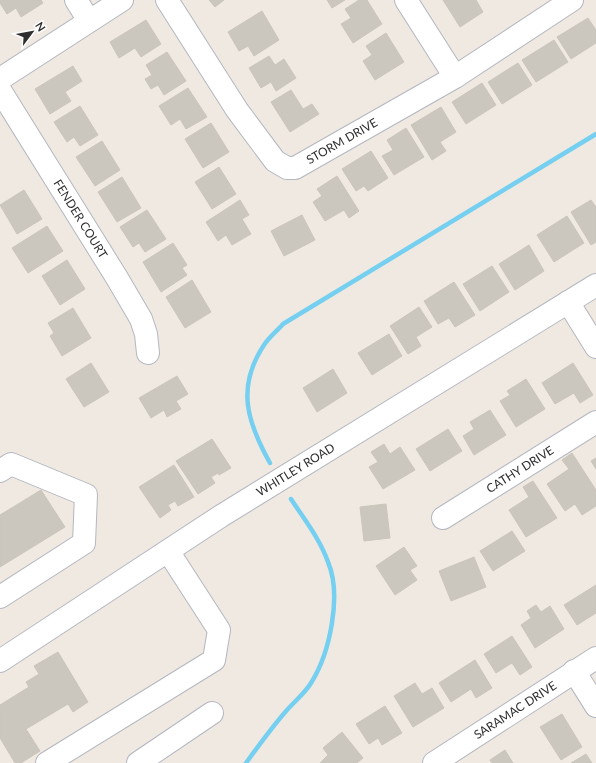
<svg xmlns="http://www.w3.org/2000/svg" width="596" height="763" viewBox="0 0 596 763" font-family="Lato,sans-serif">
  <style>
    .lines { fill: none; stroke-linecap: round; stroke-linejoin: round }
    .stream { stroke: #75cff0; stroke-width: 4.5 }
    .building { fill: #cbc7bf; stroke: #cbc5ba }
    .minor-casing { stroke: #b4b7c1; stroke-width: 24 }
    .minor { stroke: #fff; stroke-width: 22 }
    .labels { text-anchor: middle; stroke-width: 4; stroke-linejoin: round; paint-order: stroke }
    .street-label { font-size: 12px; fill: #2e2e2e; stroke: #fff }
  </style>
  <rect width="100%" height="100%" fill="#efe9e1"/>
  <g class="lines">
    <path class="stream" d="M270,463C247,422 236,387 264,345C269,337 277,331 283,324L596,134
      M246,763C259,745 272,727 287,710C295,701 305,693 311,683C330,653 342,595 328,562C320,539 304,519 291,499"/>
  </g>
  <path class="building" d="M0,0H41L43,3L21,17L16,8L7,14L0,3Z
    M209,0H224L215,7Z
    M327,0H345L332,8Z
    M359,0H367L382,24L353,43L341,24L351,18L345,9Z
    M443,0H476L483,12L460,27Z
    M262,11L279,40L254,56L248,46L239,51L228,32Z
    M588,18L596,30V43L571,59L557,37Z
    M146,20L161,44L141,57L135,48L119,58L110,42Z
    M386,33L404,62L375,80L363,61L372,55L366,46Z
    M554,40L568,62L536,82L522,60Z
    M167,52L186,81L164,95L158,85L151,89L145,79L152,75L146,65Z
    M269,56L275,65L284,59L296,78L276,91L271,82L261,88L249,68Z
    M518,63L532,85L502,104L488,82Z
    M73,66L82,81L65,92L71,101L50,114L35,89Z
    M482,83L496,105L466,124L452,102Z
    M188,88L207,117L186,129L180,119L171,125L159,106Z
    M291,90L303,109L312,104L319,114L290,132L271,102Z
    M80,106L98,135L80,146L74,137L67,142L54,122Z
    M441,107L456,132L440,142L446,151L432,160L411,125Z
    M211,123L229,152L203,168L185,139Z
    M406,128L424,157L394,175L382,156L393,150L387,140Z
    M102,141L120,170L95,186L76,157Z
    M371,151L388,178L368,191L364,186L356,191L342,169Z
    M219,167L236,194L212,209L195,182Z
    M337,176L359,211L349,218L344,210L325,221L313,202L322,196L317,189Z
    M122,177L141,208L117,222L98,192Z
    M24,190L42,219L17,234L0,205Z
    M240,200L249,215L242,219L251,234L232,245L226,235L218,241L206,222Z
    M591,200L596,207V242L591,245L571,212Z
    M147,210L166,239L145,252L139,243L133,247L120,227Z
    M302,215L315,240L284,256L271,231Z
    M567,216L584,243L554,262L537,235Z
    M47,226L63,251L28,273L12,248Z
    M173,243L187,265L182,268L187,275L161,292L143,262Z
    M529,245L544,271L515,290L499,264Z
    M67,260L85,289L60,305L42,276Z
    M492,266L509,292L480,311L463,284Z
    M192,280L211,312L185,328L166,297Z
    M454,282L475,315L455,327L449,318L438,324L424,301Z
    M419,307L432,327L416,337L421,346L408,354L390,326Z
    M73,308L91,338L62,356L50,336L54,333L48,323Z
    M389,334L402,356L372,375L358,353Z
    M91,363L109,392L84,407L66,379Z
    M573,363L593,395L580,403L574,393L555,404L542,383Z
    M333,369L347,393L317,412L303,388Z
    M177,376L188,394L176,401L181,409L167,417L164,410L151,418L139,398Z
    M526,379L545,409L516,427L500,401L510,395L507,391Z
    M490,410L506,435L474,455L463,436L474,429L470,422Z
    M448,429L462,451L430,471L416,449Z
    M212,439L231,468L219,475L218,473L211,477L215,483L198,494L176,461Z
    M384,444L390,454L400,447L415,470L383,489L369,467L378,462L371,452Z
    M572,453L596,490V506L582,515L575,504L565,511L547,484L569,469L562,460Z
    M596,458V469L591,461Z
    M174,465L194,497L178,506L175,501L168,505L171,510L160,518L139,487Z
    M533,481L557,518L526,537L509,510L529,497L523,487Z
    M41,490L65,527L0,567V515Z
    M386,504L390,538L364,541L360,507Z
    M512,531L525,551L493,571L480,551Z
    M404,547L417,566L410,570L417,580L395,595L376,566Z
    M474,557L486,587L451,601L439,571Z
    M596,585V613L577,625L564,605Z
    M536,605L541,612L550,606L564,629L535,648L521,625L531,618L527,611Z
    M512,636L532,667L520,675L512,663L496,673L484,654Z
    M58,652L88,702L73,712L68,704L26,729L40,751L21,763H15L0,738V705L29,687L26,682L39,674L34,666Z
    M475,660L492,688L476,698L471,689L451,702L439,683Z
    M415,683L422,694L432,688L444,708L413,727L394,696Z
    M385,706L402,733L382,745L378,738L369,744L356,724Z
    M562,714L582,747L561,760L540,727Z
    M342,732L363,758L357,763H320L328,755L323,748Z
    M505,750L513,763H492L490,760Z
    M586,754L592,763H571Z"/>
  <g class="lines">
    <defs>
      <g id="minor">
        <path d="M76,0L89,21"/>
        <path id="s1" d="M167,0L237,110L275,161L287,168H295L455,77L572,0"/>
        <path d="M406,0L455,77"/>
        <path d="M0,79L122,0"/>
        <path id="s2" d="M0,90L117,278L141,319L146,334L148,353"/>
        <path d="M568,302L596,347"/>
        <path d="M0,471L11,464L86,495L84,543L0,597"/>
        <path id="s3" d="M443,518L596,422"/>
        <path id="s4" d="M0,661L221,516L596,285"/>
        <path d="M574,671L596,706"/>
        <path d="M47,763L214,660L219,630L168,551"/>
        <path d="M138,763L212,713"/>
        <path id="s5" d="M434,763L596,658"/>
      </g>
    </defs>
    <use href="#minor" class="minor-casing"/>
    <use href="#minor" class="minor"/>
  </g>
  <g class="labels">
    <g class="street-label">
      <text dy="4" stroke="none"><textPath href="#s1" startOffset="270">STORM DRIVE</textPath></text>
      <text dy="4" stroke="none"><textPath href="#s2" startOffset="152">FENDER COURT</textPath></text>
      <text dy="4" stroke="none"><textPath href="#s3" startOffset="91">CATHY DRIVE</textPath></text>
      <text dy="4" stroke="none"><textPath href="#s4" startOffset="352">WHITLEY ROAD</textPath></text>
      <text dy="4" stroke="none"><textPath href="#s5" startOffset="97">SARAMAC DRIVE</textPath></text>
    </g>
  </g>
  <g transform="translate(32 32) rotate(58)" stroke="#ffffff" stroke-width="3" paint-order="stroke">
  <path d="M0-3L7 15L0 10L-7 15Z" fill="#2e2e2e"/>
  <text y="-6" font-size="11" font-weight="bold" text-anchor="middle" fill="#2e2e2e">N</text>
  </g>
</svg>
